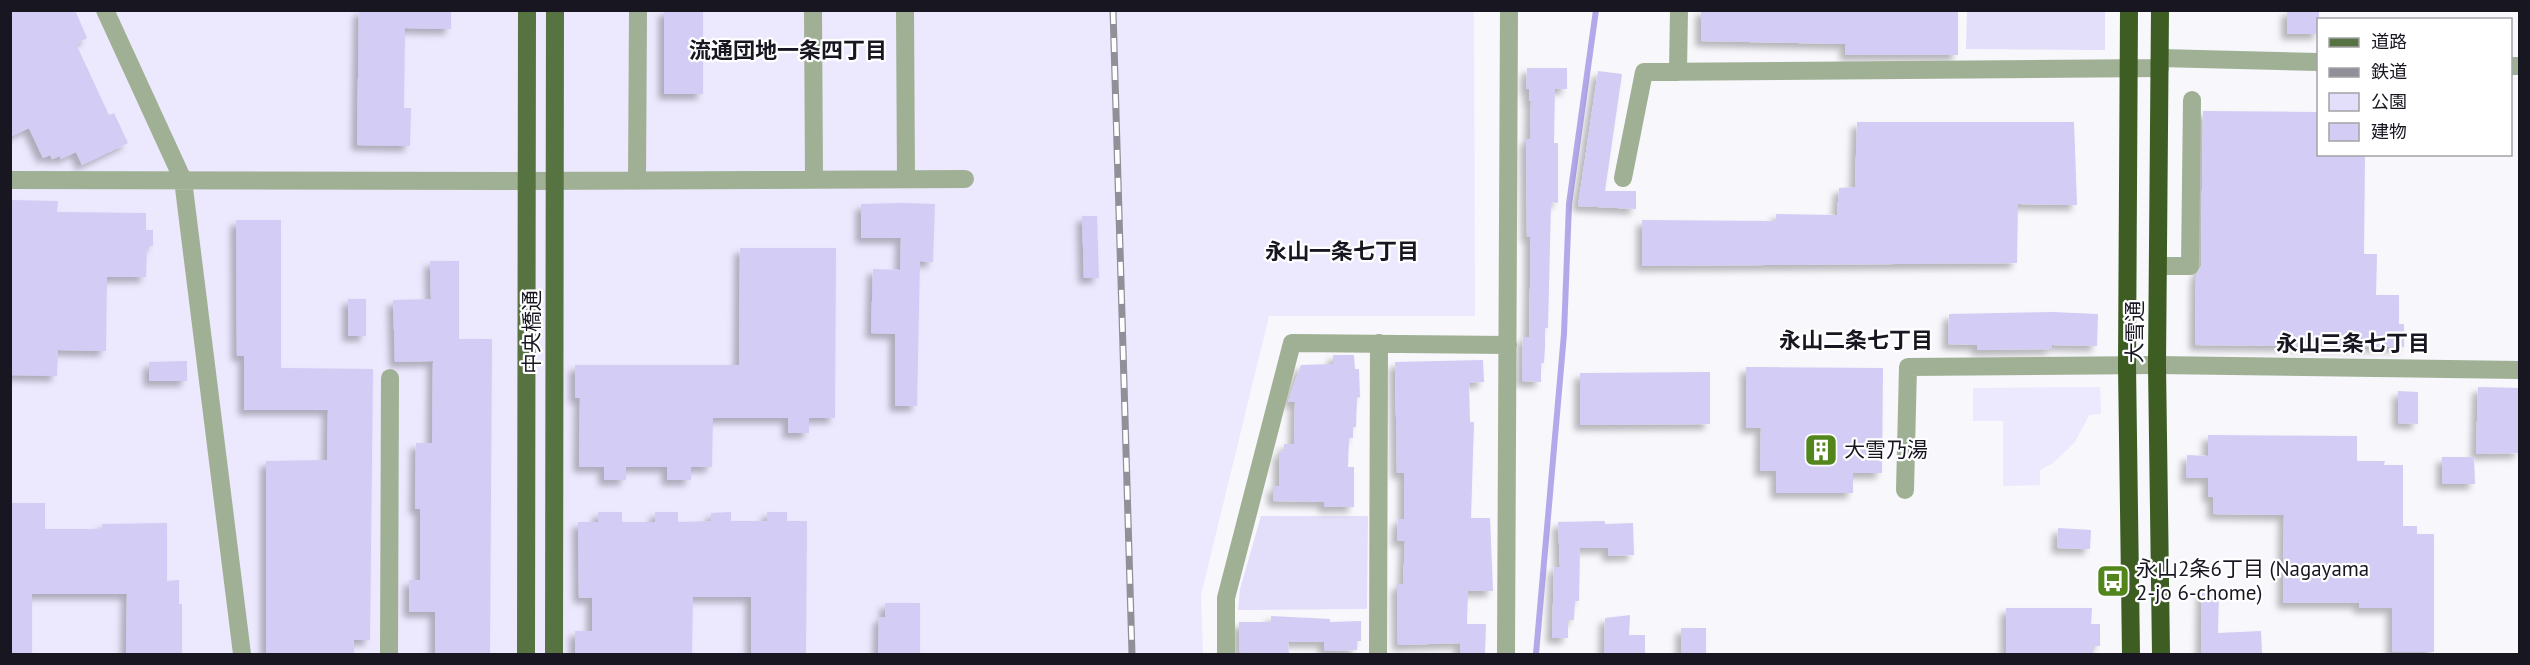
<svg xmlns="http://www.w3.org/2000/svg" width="2530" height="665" viewBox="0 0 2530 665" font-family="'PT Sans','Noto Sans JP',sans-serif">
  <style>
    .built { fill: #ece8fe }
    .green { fill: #e3def9 }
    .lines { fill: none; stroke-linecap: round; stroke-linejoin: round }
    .stream { stroke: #b5a8ea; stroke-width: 6 }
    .building { fill: #d3ccf5; filter: url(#shadow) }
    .minor { stroke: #9fb094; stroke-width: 18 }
    .major { stroke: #577342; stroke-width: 18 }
    .highway { stroke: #3d5d22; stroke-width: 18 }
    .rail-casing { stroke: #919098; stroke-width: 7 }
    .rail { stroke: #fff; stroke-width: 4.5; stroke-dasharray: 14; stroke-linecap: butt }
    .labels { text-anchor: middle; stroke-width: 4.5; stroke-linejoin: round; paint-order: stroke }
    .street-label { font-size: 21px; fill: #181620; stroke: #fff }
    .poi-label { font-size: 21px; fill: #181620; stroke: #fff; text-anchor: start }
    .neighbourhood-label { font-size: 22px; font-weight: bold; fill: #181620; stroke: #fff }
  </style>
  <defs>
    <filter id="shadow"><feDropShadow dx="-5.5" dy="5.5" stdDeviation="3" flood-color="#0004"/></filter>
  </defs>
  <rect width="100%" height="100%" fill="#f7f7fc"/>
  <path class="built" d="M10,11H1474L1475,316H1269L1201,595L1203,654H11Z
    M2100,387L2101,414L2089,415L2075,442L2053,463L2040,470V485L2003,486V421H1973V388Z"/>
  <path class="green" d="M1967,11H2105V50L1966,49Z
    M1261,516H1368L1367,609L1238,610L1240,589Z"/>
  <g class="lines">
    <path class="stream" d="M1536,654L1564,334L1569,204L1596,10"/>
  </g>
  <path class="building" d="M10,10H75L87,38L76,44L109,115L114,113L128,143L82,165L76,152L61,159L60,156L52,159L50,155L43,158L29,128L10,137Z
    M359,10H451V29L405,28L404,108H411L410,146L357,145Z
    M664,10H703V94H664Z
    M1701,10H1958V55H1845L1846,44L1701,41Z
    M2287,10H2319V34H2287Z
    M1527,68H1567V89H1555L1554,143H1558V203L1551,202L1548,328H1545V347L1544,363H1541V382L1522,381L1523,337H1529L1530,287V237H1527L1526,139H1530L1531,101H1529V89H1526Z
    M1598,71L1622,74L1605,191H1636V209L1578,206Z
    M2203,111L2319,112V154H2365L2364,254H2377L2376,295H2399V324H2404V347L2195,345L2196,276L2201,266Z
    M1857,122H2074L2077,205L2018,204L2017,263L1642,266V220L1776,221V214L1837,215L1839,188L1855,187Z
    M10,200L58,201L57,212L146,213V230H153V246H147L146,277H107L106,351L58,350L57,376L10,375Z
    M902,203L935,204L933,262L920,261L917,406H895V334L871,333L873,269L900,270L901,238H861V204Z
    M1082,216H1097L1099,278H1084Z
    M236,220H281V368L373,369L370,640H354V654H266V461L327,460L328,410H244V356H237Z
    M740,248H836L835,418H809V433H788V418H713L712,467H691V480H667V467H626V480H604V467H579L580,398H575V365H739Z
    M430,261H459V339H492L490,654H435V612H409V580H420V509H415L416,443H432L433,361L395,362L393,300L431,299Z
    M348,299H366V336H348Z
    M2052,312L2098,314L2097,346L2052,345V349L1977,350V345L1948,344L1949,314Z
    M1333,355H1354L1355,369H1359L1360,397L1357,398L1356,427H1353V438H1349L1348,467H1354V507H1324V502L1273,501V486H1279V452L1284,451V444H1294L1295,402H1288L1301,365L1333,364Z
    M1483,360L1484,382L1469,383L1470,422H1474L1471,518H1490L1493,591H1468L1467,624H1486L1485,654H1460V643L1398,645L1397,584H1403L1405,541H1397L1398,519H1404V473H1397L1395,362Z
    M187,361V381H149V362Z
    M1746,367L1883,368L1882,473H1853V493H1776V471H1760L1761,428H1746Z
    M1710,372V424L1580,425V373Z
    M2478,387L2520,388V453L2476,454Z
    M2398,391L2418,392V424L2398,423Z
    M2208,435L2357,436V461H2385L2384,465H2403V526H2417V534H2434V652H2392V608H2359V603H2283L2284,515L2213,514V497H2208V478H2186L2187,455L2208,456Z
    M2442,457H2474L2475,484H2442Z
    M10,503H45V529H102V524L167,523V581L179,580V604H182V654H126L127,594H32V654H10Z
    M598,512H622V522H655V512H678V522L711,521V513L731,512V521H767V512H787V521H807L806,654H751V597H693L692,654H575V631H592V598H579L578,522H598Z
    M1605,521V524L1633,523L1634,555L1608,556V548H1580L1579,601H1575L1574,620H1568V638H1552L1554,567H1560L1558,522Z
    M2058,528L2091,530L2090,549L2057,548Z
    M2202,591H2219L2218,633L2261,631L2262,654H2201Z
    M885,603H920V654H878L879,617H885Z
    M2006,608H2092L2091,624H2100V646H2093V654H2006Z
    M1630,615L1629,635H1645V654H1604L1605,618Z
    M1271,616L1330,619V622L1361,621V641H1357V650L1324,651V642H1288L1289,654L1239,652V622H1271Z
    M1681,628H1706V654H1681Z"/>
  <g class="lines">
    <path class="minor" d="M105,10L183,180L242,654
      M813,10L814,178
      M905,10L906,179
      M2160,58L2318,62
      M2510,66H2520
      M1678,72L1679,10
      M1623,178L1644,72L2160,68
      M10,180L527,181L965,179
      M637,181L638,10
      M2158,266H2190L2192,100
      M1905,490L1908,367L2157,365L2520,370
      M389,654L390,378
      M1226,654V598L1292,343L1508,345
      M1378,654L1379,343
      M1506,654L1509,10"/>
    <path class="major" d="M526,654L527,10
      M554,654L555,10"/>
    <path class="highway" d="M2129,10L2127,365L2131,654
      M2160,10L2157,365L2161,654"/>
    <defs>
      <path id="rail" d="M1113,10L1132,654"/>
    </defs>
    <use href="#rail" class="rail-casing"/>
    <use href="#rail" class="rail"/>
  </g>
  <defs>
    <symbol id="building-square" viewBox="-11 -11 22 22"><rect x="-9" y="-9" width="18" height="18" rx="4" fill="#52861d" stroke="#fff"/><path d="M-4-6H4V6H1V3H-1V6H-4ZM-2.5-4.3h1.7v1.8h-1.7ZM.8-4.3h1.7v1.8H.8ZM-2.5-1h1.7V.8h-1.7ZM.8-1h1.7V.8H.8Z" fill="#fff"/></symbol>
    <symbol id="bus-square" viewBox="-11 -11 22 22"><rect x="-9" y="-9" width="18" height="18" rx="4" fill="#52861d" stroke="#fff"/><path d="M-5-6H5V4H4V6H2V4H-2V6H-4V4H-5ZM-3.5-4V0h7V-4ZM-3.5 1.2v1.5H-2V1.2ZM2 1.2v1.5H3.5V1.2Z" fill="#fff"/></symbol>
  </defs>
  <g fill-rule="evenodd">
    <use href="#building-square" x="1802" y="431" width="38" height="38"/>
    <use href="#bus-square" x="2094" y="562" width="38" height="38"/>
  </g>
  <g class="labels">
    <g class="street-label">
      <text transform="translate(532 332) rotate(-90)" y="7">中央橋通</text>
      <text transform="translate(2135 332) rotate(-90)" y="7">大雪通</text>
    </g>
    <g class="poi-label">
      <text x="1844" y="457">大雪乃湯</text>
      <text x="2136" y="576">永山2条6丁目 (Nagayama<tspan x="2136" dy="24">2-jo 6-chome)</tspan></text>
    </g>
    <g class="neighbourhood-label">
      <text x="788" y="58">流通団地一条四丁目</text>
      <text x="1342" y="259">永山一条七丁目</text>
      <text x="1856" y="348">永山二条七丁目</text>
      <text x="2353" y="351">永山三条七丁目</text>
    </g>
  </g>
  <rect width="2530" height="665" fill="none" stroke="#181620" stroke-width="24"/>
  <rect x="2317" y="18" width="195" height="138" fill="#ffffff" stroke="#a3a2a6" stroke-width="1.5"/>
  <rect x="2329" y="38" width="30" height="9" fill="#577342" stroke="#a3a2a6" stroke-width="1.5"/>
  <text x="2371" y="48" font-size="18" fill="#181620">道路</text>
  <rect x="2329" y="68" width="30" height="9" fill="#919098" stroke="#a3a2a6" stroke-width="1.5"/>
  <text x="2371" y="78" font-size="18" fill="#181620">鉄道</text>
  <rect x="2329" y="93" width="30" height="18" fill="#e3def9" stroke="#a3a2a6" stroke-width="1.5"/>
  <text x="2371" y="108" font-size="18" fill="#181620">公園</text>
  <rect x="2329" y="123" width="30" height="18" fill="#d3ccf5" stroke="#a3a2a6" stroke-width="1.5"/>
  <text x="2371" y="138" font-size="18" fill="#181620">建物</text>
</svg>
